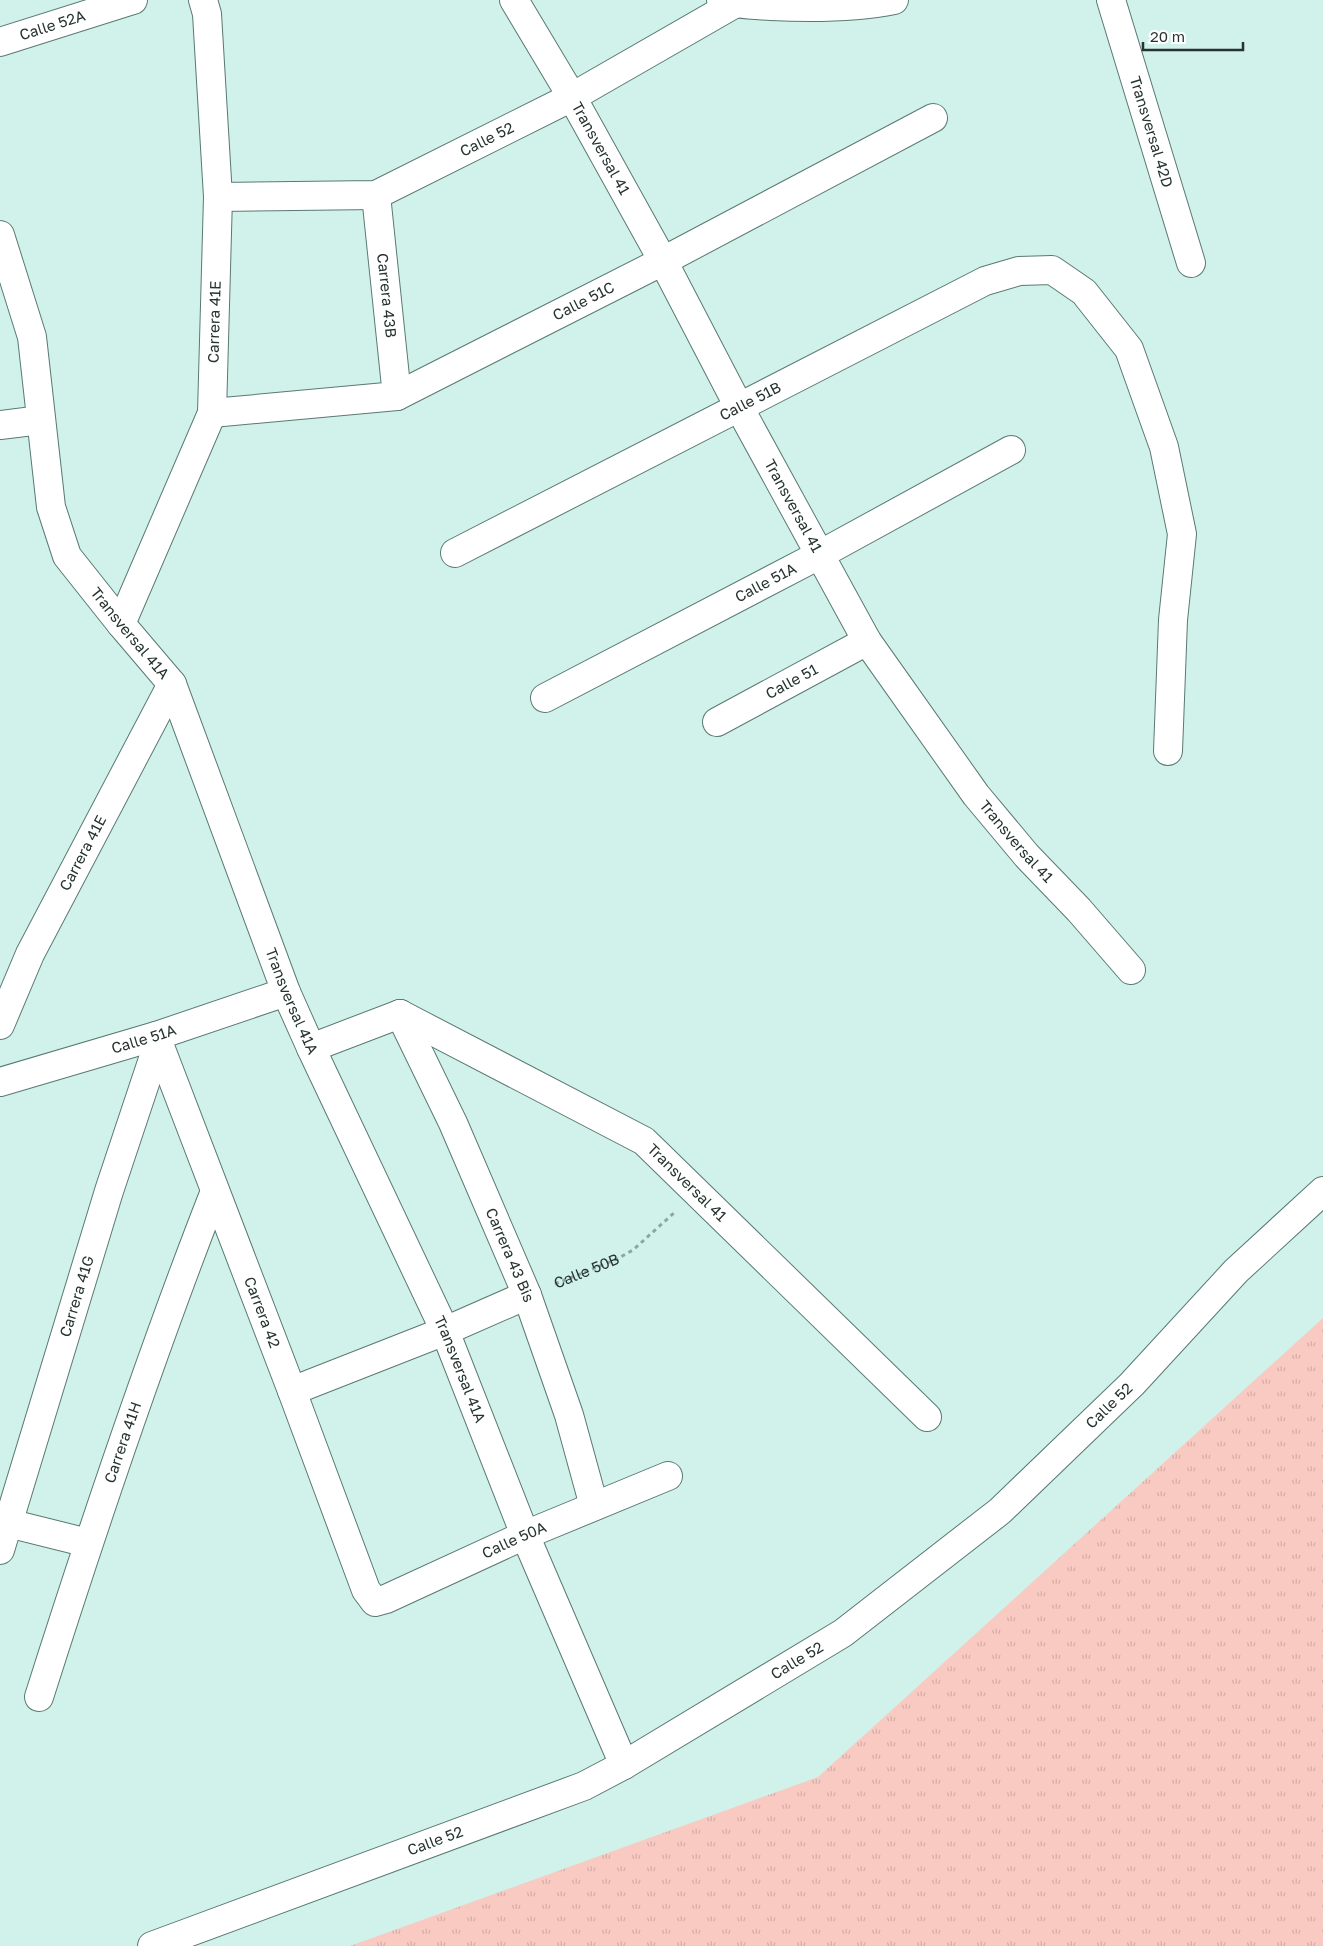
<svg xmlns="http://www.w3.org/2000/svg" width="1323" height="1946" viewBox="0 0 1323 1946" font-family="'Golos Text',sans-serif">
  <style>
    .grass { fill: url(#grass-tufts) }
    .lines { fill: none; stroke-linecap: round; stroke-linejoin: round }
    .minor-casing { stroke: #5a7973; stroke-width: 30 }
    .path { stroke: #8ca6a1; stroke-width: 3; stroke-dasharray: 4 4; stroke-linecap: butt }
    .minor { stroke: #fff; stroke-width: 28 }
    .labels { text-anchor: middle; stroke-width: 4; stroke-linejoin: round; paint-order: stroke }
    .street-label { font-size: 15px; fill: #263331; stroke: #fff }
  </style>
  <defs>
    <pattern id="grass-tufts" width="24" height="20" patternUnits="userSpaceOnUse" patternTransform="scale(1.25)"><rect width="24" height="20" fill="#f9cac2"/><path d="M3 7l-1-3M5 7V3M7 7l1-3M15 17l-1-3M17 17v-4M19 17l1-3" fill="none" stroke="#d5aea7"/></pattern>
  </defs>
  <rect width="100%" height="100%" fill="#d0f2eb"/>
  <path class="grass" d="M1323,1318V1946H350L818,1777Z"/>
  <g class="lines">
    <defs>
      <g id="minor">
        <path id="s2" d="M514,0L572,97L663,261L739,407L867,641L976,795L1027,856L1079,910L1131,970"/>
        <path d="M721,0C737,5 754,5 771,6C811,8 854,8 894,0"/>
        <path id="s3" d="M1111,0L1191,263"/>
        <path id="s4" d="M0,42L133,0"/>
        <path id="s5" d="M376,195L397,396"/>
        <path id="s6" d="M218,197L376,195L572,97L734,4"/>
        <path id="s7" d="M0,235L32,337L51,507L67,556L121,624L172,684L286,992L311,1048L445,1331L525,1535L624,1765"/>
        <path id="s8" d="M212,413L397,396L663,261L933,118"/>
        <path d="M0,425L41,420"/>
        <path id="s9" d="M455,553L985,281L1019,271L1052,270L1084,292L1129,349L1164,447L1182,534L1173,620L1168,751"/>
        <path id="s10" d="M121,624L212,413L218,197L207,14L203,0"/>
        <path id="s11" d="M545,698L821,554L1011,450"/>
        <path id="s12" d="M717,722L867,641"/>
        <path id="s13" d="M400,1014L644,1141L927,1417"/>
        <path id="s14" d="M400,1014L453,1123L527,1295L569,1415L594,1506"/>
        <path id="s15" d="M0,1025L30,954L172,684"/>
        <path id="s16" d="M156,1036L292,1391L366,1590L375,1602L386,1599L525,1535L668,1476"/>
        <path d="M311,1048L400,1014"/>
        <path id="s17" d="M0,1082L156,1036L286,992"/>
        <path d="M292,1391L445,1331L527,1295"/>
        <path d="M0,1521L88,1543"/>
        <path id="s18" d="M0,1550L109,1191L158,1044"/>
        <path id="s19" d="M39,1697C93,1527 150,1357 215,1191"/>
        <path id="s20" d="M152,1946L584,1786L624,1765L843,1633L1000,1511L1132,1384L1236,1271L1323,1191"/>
      </g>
    </defs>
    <use href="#minor" class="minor-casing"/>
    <path class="path" id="s1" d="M555,1284L617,1259L633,1250L675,1212"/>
    <use href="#minor" class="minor"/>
  </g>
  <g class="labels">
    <g class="street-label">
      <text dy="5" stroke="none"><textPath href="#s4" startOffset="55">Calle 52A</textPath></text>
      <text dy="5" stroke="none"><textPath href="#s3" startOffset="138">Transversal 42D</textPath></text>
      <text dy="5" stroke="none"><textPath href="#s6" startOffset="282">Calle 52</textPath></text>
      <text dy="5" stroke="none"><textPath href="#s2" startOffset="172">Transversal 41</textPath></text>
      <text dy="5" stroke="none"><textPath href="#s5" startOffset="101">Carrera 43B</textPath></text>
      <text dy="5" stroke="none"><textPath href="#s8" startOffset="395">Calle 51C</textPath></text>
      <text dy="5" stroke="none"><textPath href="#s10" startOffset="321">Carrera 41E</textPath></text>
      <text dy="5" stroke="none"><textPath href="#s9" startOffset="332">Calle 51B</textPath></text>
      <text dy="5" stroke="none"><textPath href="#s2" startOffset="578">Transversal 41</textPath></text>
      <text dy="5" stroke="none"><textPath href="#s11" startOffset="249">Calle 51A</textPath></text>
      <text dy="5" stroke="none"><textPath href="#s7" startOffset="429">Transversal 41A</textPath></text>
      <text dy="5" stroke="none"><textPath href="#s12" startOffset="85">Calle 51</textPath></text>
      <text dy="5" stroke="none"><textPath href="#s2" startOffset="982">Transversal 41</textPath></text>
      <text dy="5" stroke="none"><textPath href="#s15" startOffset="191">Carrera 41E</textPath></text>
      <text dy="5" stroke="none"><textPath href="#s7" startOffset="834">Transversal 41A</textPath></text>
      <text dy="5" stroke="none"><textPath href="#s17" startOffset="150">Calle 51A</textPath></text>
      <text dy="5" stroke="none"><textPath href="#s13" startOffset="335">Transversal 41</textPath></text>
      <text dy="5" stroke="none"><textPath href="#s14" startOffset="265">Carrera 43 Bis</textPath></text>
      <text dy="5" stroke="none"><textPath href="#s1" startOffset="34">Calle 50B</textPath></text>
      <text dy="5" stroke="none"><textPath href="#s18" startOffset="265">Carrera 41G</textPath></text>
      <text dy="5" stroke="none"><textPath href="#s16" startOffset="296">Carrera 42</textPath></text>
      <text dy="5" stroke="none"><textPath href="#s7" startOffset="1239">Transversal 41A</textPath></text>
      <text dy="5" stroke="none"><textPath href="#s20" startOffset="1112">Calle 52</textPath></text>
      <text dy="5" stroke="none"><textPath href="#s19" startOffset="268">Carrera 41H</textPath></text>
      <text dy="5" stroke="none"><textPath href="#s16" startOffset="760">Calle 50A</textPath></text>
      <text dy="5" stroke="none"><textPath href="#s20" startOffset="708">Calle 52</textPath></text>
      <text dy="5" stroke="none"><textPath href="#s20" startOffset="302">Calle 52</textPath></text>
    </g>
  </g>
  <path d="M1143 42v8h100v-8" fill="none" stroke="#263331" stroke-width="2.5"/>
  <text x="1150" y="42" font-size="15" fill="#263331" stroke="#ffffff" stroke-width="4" paint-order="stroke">20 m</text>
</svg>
